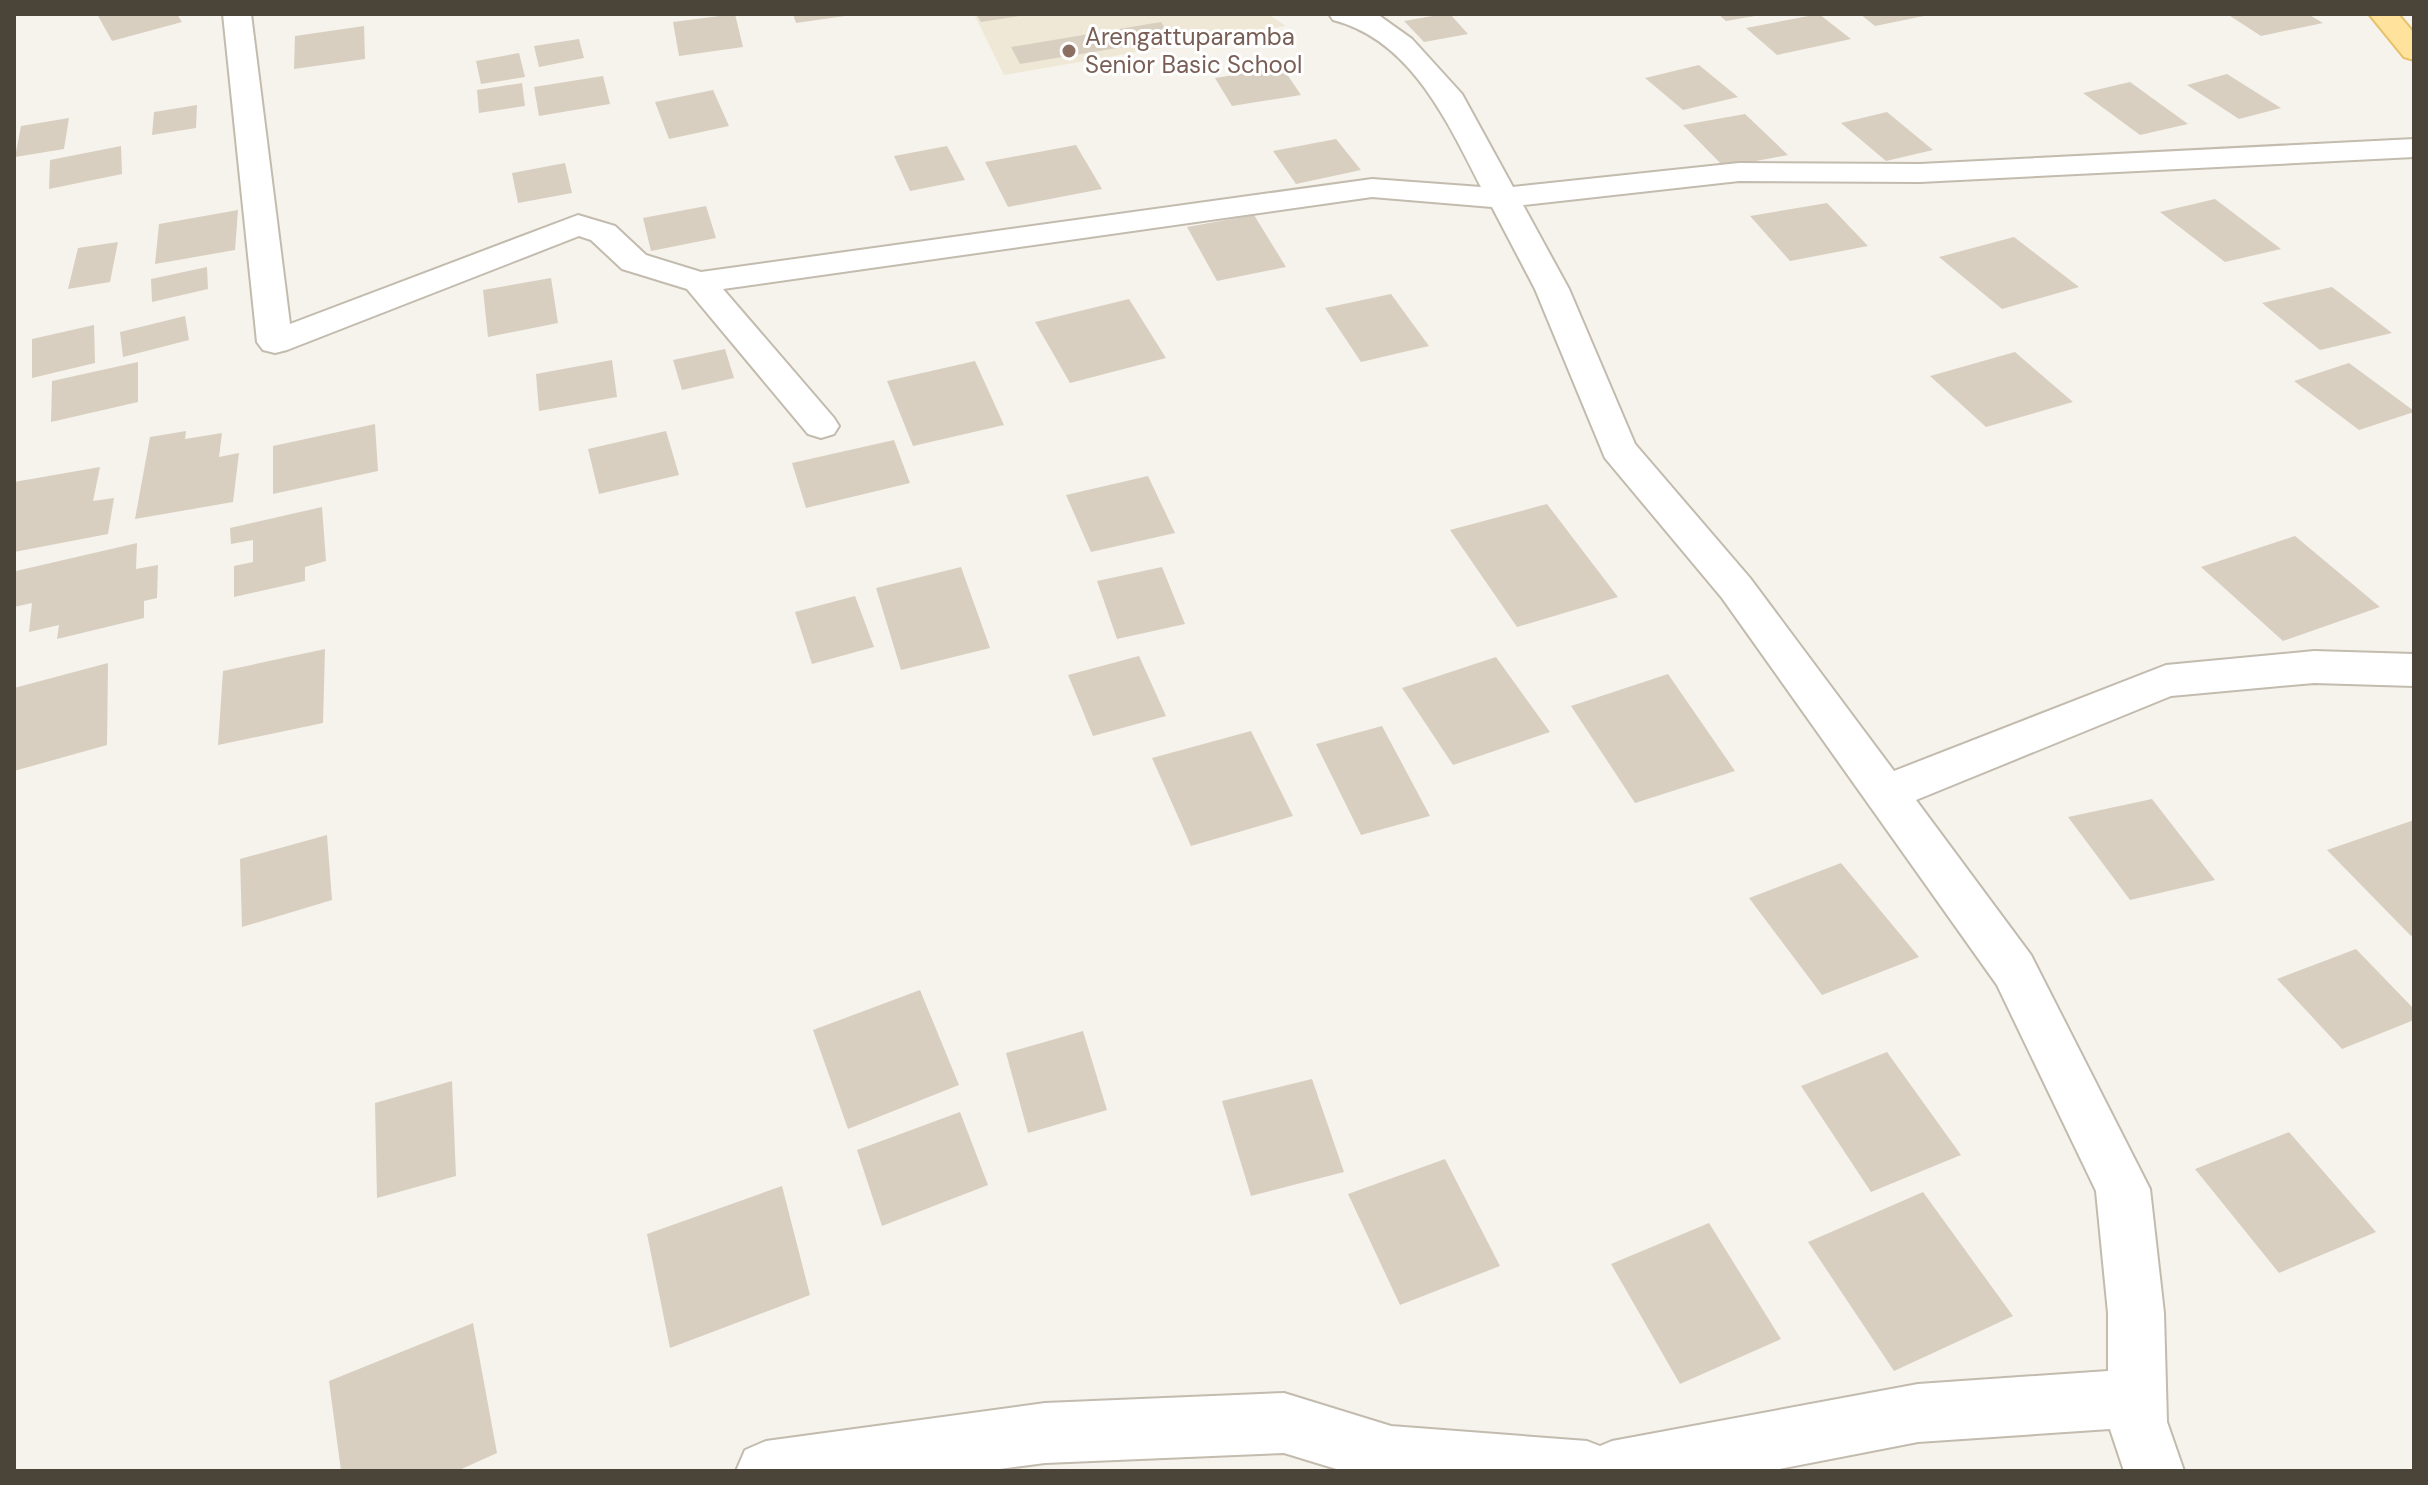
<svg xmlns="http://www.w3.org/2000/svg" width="2428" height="1485" viewBox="0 0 2428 1485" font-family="'DM Sans',sans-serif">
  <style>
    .education { fill: #efe8d6 }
    .building { fill: #d8cfc1 }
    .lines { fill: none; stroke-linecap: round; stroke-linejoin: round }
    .minor-casing { stroke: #c2bbae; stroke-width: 4 }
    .major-casing { stroke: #e6c16a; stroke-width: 4 }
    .minor { fill: #fff; fill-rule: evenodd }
    .major { fill: #ffe39c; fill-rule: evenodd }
    .education-dot { fill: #8d6e63; stroke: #fff; stroke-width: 3 }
    .labels { text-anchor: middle; stroke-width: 6; stroke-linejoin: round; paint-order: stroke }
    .far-education-label { font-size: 24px; fill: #785e54; stroke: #fff; text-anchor: start }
  </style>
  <rect width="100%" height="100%" fill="#f6f3ec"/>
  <path class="education" d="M974,14H1268L1286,26L1004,75Z"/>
  <path class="building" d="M97,14H177L182,22L112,41Z
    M735,14L743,47L679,56L673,22Z
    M793,14H845V16L796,23Z
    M976,14H1019L1020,16L981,22Z
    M1444,14H1450L1468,34L1424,42L1404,21Z
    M1718,14H1755V16L1726,21Z
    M1819,14L1851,39L1777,55L1746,28Z
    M1860,14H1929V15L1875,26Z
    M2227,14H2308L2323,23L2261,36Z
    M1161,22L1172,39L1020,64L1011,47Z
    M364,26L365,59L294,69L295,36Z
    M579,39L584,58L539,67L534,46Z
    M519,53L525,77L481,84L476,61Z
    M1699,65L1738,97L1683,110L1645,78Z
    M1282,67L1301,95L1232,106L1215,78Z
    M2227,74L2281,108L2239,119L2187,85Z
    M603,76L610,104L539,116L534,87Z
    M2130,82L2188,124L2140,135L2083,93Z
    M522,83L525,106L479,113L477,90Z
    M713,90L729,126L669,139L655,102Z
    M197,105L196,128L152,135L154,112Z
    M1887,112L1933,150L1886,161L1841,123Z
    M1745,114L1788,155L1724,167L1683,125Z
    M69,118L64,149L15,157L21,126Z
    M1336,139L1361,170L1296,184L1273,151Z
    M1076,145L1102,189L1008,207L985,162Z
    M121,146L122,174L49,189L50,160Z
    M947,146L965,180L910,191L894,156Z
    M565,163L572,193L518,203L512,173Z
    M2215,199L2281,249L2225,262L2160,212Z
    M1827,203L1868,246L1790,261L1750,216Z
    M706,206L716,238L651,251L643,218Z
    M238,210L235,250L155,264L159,224Z
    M1254,215L1286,267L1217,281L1187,227Z
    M2014,237L2079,287L2002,309L1939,257Z
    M118,242L110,282L68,289L78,248Z
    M207,267L208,289L152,302L151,279Z
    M551,278L558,323L488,337L483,290Z
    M2332,287L2392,333L2320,350L2262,303Z
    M1391,294L1429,346L1361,362L1325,308Z
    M1129,299L1166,358L1070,383L1035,322Z
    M185,316L189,340L123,357L120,332Z
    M94,325L95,363L32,378V339Z
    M725,349L734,378L682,390L673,360Z
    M2015,352L2073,402L1986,427L1930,376Z
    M612,360L617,397L539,411L536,374Z
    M975,361L1004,425L913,446L887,381Z
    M138,362V402L51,422L52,381Z
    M2349,363L2414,411V412L2359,430L2294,381Z
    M375,424L378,471L273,494V446Z
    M186,431L185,439L222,433L219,457L239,453L233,502L135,519L150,437Z
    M666,431L679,475L599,494L588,449Z
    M894,440L910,483L806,508L792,463Z
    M100,467L93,501L114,498L108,534L14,552V482Z
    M1148,476L1175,533L1091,552L1066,495Z
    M1547,504L1618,597L1517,627L1450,530Z
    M322,507L326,561L305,567V581L234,597V566L253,562V540L231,544L230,528Z
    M2295,536L2380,607L2283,641L2201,567Z
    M137,543L136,569L158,565L157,598L144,601V618L57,639L59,625L29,632L32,603L14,607L16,571Z
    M961,567L990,648L901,670L876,588Z
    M1162,567L1185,624L1117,639L1097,581Z
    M855,596L874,647L812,664L795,612Z
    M325,649L323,723L218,745L223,671Z
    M1139,656L1166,716L1093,736L1068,675Z
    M1496,657L1550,732L1453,765L1402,688Z
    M108,663L107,745L14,771V688Z
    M1668,674L1735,771L1635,803L1571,706Z
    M1382,726L1430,816L1361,835L1316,744Z
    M1251,731L1293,816L1191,846L1152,758Z
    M2152,799L2215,880L2130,900L2068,817Z
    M2414,820V934L2411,936L2327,850Z
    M327,835L332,900L242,927L240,859Z
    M1841,863L1919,957L1822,995L1749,898Z
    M2356,949L2414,1009V1020L2342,1049L2277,979Z
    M920,990L959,1085L848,1129L813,1030Z
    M1083,1031L1107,1110L1028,1133L1006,1053Z
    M1887,1052L1961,1155L1871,1192L1801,1086Z
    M1312,1079L1344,1172L1251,1196L1222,1101Z
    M452,1081L456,1176L377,1198L375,1103Z
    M960,1112L988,1185L882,1226L857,1150Z
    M2289,1132L2376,1232L2279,1273L2195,1169Z
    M1445,1159L1500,1266L1400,1305L1348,1194Z
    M782,1186L810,1295L670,1348L647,1234Z
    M1923,1192L2013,1316L1894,1371L1808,1242Z
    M1709,1223L1781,1339L1680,1384L1611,1264Z
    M473,1323L497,1453L457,1471H341L329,1381Z"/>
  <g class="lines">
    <defs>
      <path id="minor" d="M223,14H251L290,324L578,215L615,226L646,255L701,272L1372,179L1481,187C1447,121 1411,40 1333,20L1329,14H1377L1412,39L1462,94L1513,187L1739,163L1920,164L2414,139V157L1920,182L1739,181L1523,205L1569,289L1635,444L1750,578L1894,771L2166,665L2314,651L2414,654V686L2314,683L2171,696L1916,800L2031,955L2150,1189L2164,1313L2167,1422L2184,1471H2124L2110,1429L1918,1442L1769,1471H1343L1284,1453L1045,1463L985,1471H736L745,1450L766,1441L1045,1403L1284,1393L1391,1426L1587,1441L1600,1446L1612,1441L1918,1384L2108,1371V1313L2096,1191L1997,985L1722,598L1605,458L1535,289L1492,207L1372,197L723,289L834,418L839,426L834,434L821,438L808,434L687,289L622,269L591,240L579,236L287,350L275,353L263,350L257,342Z"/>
      <path id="major" d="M2369,14H2398L2414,33V60L2404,57Z"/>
    </defs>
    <use href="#minor" class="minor-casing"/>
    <use href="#major" class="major-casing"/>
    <use href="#minor" class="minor"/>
    <use href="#major" class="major"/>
  </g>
  <circle class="education-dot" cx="1069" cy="51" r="8"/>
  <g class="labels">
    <g class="far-education-label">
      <text x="1085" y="45">Arengattuparamba<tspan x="1085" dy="28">Senior Basic School</tspan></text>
    </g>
  </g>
  <rect width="2428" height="1485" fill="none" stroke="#4b4439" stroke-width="32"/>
</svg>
